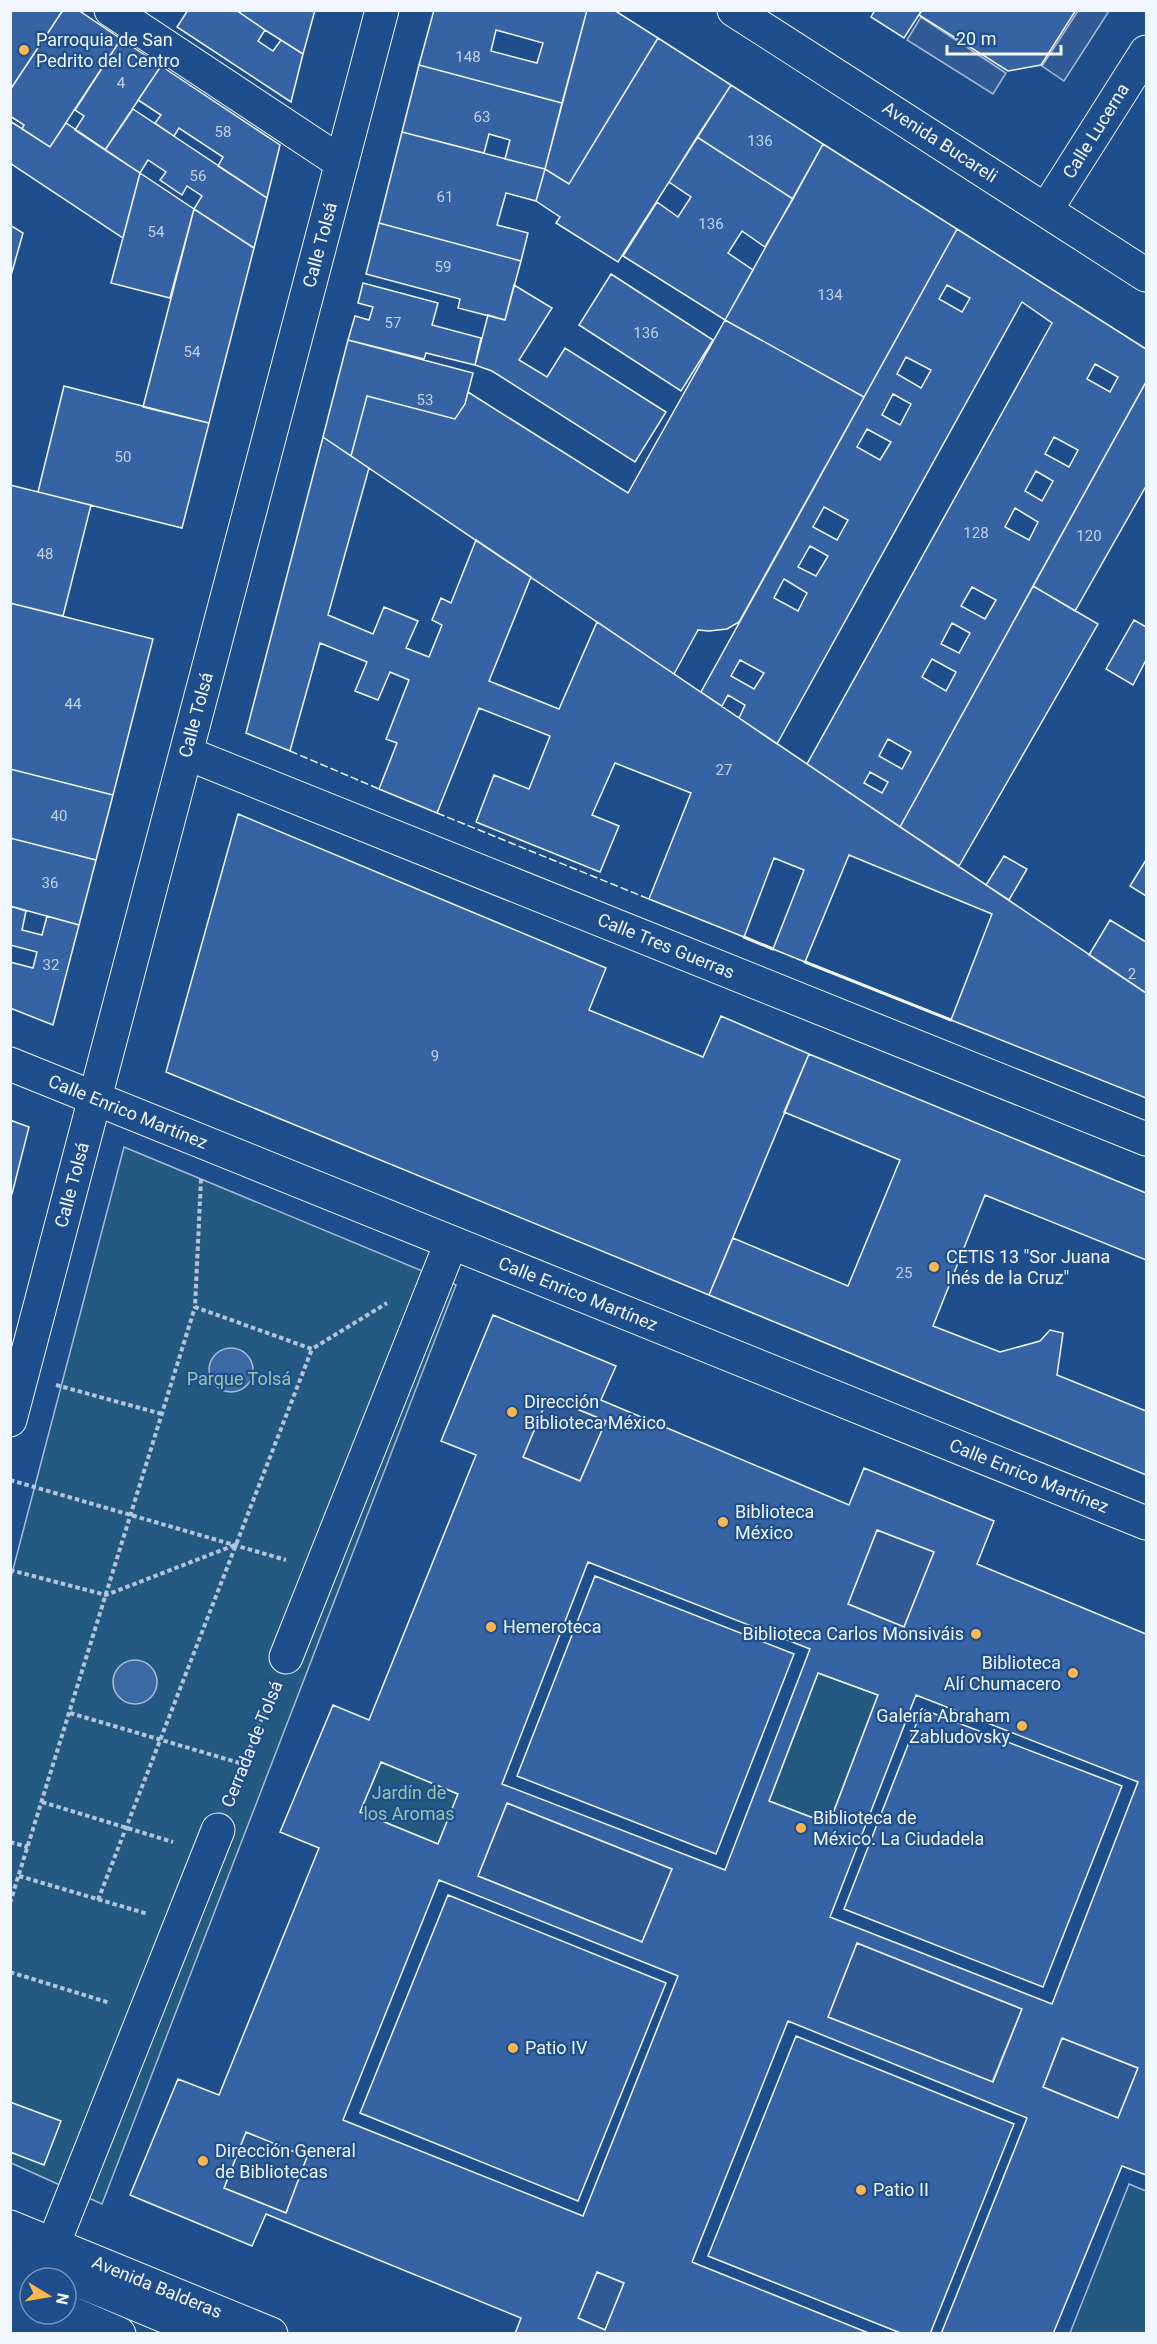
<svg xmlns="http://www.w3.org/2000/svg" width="1157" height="2344" viewBox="0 0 1157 2344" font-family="Roboto,sans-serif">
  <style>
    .green { fill: #245a82; stroke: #a8bbd7; stroke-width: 1.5 }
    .parking { fill: #305b95; stroke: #a8bbd7; stroke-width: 1.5 }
    .water { fill: #3b69a3; stroke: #a8bbd7; stroke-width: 1.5 }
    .building { fill: #3563a3; stroke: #f2f6ff; stroke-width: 1.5; fill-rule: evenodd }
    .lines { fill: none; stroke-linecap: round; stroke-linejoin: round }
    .minor-casing { stroke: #f2f6ff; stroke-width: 35 }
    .major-casing { stroke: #f2f6ff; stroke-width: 35 }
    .path { stroke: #b3c4dc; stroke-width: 4; stroke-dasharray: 4.5 3; stroke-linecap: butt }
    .minor { stroke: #1f4e8c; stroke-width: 33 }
    .major { stroke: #1f4e8c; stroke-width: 33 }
    .fence { stroke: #f2f6ff; stroke-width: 1.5; stroke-dasharray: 8 3; stroke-linecap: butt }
    .wall { stroke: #f2f6ff; stroke-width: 3 }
    .poi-dot { fill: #ffb74d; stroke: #1f4e8c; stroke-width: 2 }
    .labels { text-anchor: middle; stroke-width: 4.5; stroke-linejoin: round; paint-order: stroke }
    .number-label { font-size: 15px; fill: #c3d1e8 }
    .poi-label { font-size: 18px; fill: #f2f6ff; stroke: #1f4e8c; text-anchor: start }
    .street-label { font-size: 18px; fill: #f2f6ff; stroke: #1f4e8c }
    .park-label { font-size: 18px; fill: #97c8a6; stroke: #1f4e8c }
  </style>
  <rect width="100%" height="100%" fill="#1f4e8c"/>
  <path class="green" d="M124,1147L456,1285L102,2204L11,2163V1577Z
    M818,1673L878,1695L829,1824L769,1801Z
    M381,1762L458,1794L438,1844L360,1812Z
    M1129,2184L1146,2191V2333H1070Z"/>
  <path class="parking" d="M1107,10L1109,11L1064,81L1042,66L1078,11Z
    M921,17L1006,73L993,94L907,40Z
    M548,1397L606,1421L580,1481L523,1457Z
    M877,1530L934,1552L904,1627L848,1604Z
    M507,1803L672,1869L642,1942L478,1876Z
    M857,1943L1022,2009L992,2082L828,2017Z
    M1062,2038L1138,2068L1118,2118L1043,2087Z
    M246,2132L307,2157L286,2213L224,2188Z
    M597,2272L624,2283L605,2330L578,2318Z"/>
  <path class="water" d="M209 1370a22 22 0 1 1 44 0a22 22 0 1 1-44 0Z
    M113 1682a22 22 0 1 1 44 0a22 22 0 1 1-44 0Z"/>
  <path class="building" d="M10,10H63L10,90Z
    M63,10H78L121,39L50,147L22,129L24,125L10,116V90Z
    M188,10H236L265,30L258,41L273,51L281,40L303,54L291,102L177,27Z
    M236,10H315L303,54L265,30Z
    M434,10H587L562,103L419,65ZM496,30L543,43L537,63L491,51Z
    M587,10H614L658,38L569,184L545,169Z
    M875,10H922L904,38L871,17Z
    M922,10H1076L1041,65L1008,71L919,15Z
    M658,38L731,85L618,262L556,223L560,217L536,201L545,169L569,184Z
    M121,39L161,66L105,150L75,130L84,116L75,110Z
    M419,65L562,103L545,169L505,159L510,140L489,134L484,153L402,132Z
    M161,66L280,145L267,198L218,166L223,157L179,128L174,136L155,123L161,115L138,100Z
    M731,85L823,144L793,199L697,137Z
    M133,109L267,198L254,248L194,209L202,196L187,186L182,195L160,180L166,172L148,160L140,173L105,150Z
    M10,121L50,147L66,123L140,173L123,238L10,163Z
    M402,132L545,169L536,201L506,193L497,225L528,233L521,261L379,223Z
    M697,137L793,199L765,247L742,231L728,253L753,270L725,320L623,256L657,202L678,217L691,197L669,182Z
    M823,144L957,229L864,397L725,320Z
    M140,173L194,209L170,298L111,283Z
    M194,209L254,248L209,423L143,407Z
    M379,223L521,261L505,320L458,308L460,299L366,274Z
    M10,225L23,233L10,279Z
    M957,229L1146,349V382L900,827L807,764L1052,323L1022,302L777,744L739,718L745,705L728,695L722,706L701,692ZM947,285L970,298L962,312L939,299ZM906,357L931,370L921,388L897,374ZM1095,364L1118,377L1110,392L1087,379ZM893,394L911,404L900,425L882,415ZM867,429L891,442L880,460L857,447ZM1054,437L1078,450L1069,467L1045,454ZM1036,471L1053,481L1042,501L1025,491ZM824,507L848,520L837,540L813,527ZM1015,508L1038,522L1029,540L1005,527ZM810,546L828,556L816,576L798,567ZM784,579L807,593L798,611L774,598ZM972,587L996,600L985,619L961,606ZM952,623L970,633L959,653L941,644ZM932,659L956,672L946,691L922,677ZM740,660L764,673L754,689L731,676ZM888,739L911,752L902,769L879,756ZM870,772L888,782L882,793L864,783Z
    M611,274L713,340L681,391L579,325Z
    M363,283L438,303L432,325L481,338L475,365L426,353L424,359L348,340L355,316L369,320L373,307L358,303Z
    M514,285L552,308L519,360L547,377L565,348L666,412L635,462L492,371L475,365L488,315L505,320Z
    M725,320L864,397L739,622L727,629L709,631L698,630L674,674L351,456L367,396L455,419L465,404L468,392L628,493Z
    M348,340L473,373L465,404L455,419L367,396L351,456L323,437Z
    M1146,382V486L1075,611L1033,586Z
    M64,386L209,423L182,528L38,492Z
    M323,437L369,468L328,615L373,634L384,607L418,621L406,648L429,657L442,625L432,620L441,598L451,603L476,540L531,577L489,681L559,709L597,622L1146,993V1098L951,1020L992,914L849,855L805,962L773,949L804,870L774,858L744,937L649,899L691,793L615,763L592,815L619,826L600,872L476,822L494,775L529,789L550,736L479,708L437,813L379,789L397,743L386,739L409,680L390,672L378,700L355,691L367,662L320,643L290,751L246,733Z
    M10,485L91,505L63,616L10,603Z
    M1033,586L1098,624L959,866L900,827Z
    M10,603L153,639L113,795L10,769Z
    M1134,620L1146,627V660L1133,685L1106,669Z
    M10,769L113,795L96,860L10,838Z
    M238,814L606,968L589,1010L703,1057L721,1016L809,1054L709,1295L166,1072Z
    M10,838L96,860L79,925L10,906Z
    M1004,856L1027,869L1009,900L986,885Z
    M1146,860V896L1130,886Z
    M10,906L26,911L22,930L42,935L47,916L79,925L53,1025L10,1008V962L33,968L37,952L10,945Z
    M1110,920L1146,942V993L1089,955Z
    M809,1054L1146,1193V1260L985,1195L933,1326L1000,1352L1040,1341L1050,1330L1063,1333L1057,1375L1146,1411V1475L709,1295L733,1238L848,1286L900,1160L784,1112Z
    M10,1120L29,1127L12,1194L10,1193Z
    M493,1315L616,1366L601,1400L849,1505L864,1468L994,1521L977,1564L1146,1634V2175L1122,2166L1053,2334H930L1014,2124L796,2036L708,2256L903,2334H515L521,2318L266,2214L252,2246L130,2195L178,2079L219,2095L319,1848L280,1832L333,1705L369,1720L476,1455L441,1441ZM548,1397L606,1421L580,1481L523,1457ZM877,1530L934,1552L904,1627L848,1604ZM595,1576L794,1654L716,1854L517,1776ZM818,1673L878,1695L829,1824L769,1801ZM922,1709L1122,1786L1043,1987L844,1909ZM381,1762L458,1794L438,1844L360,1812ZM507,1803L672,1869L642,1942L478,1876ZM448,1895L666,1983L578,2201L360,2113ZM857,1943L1022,2009L993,2082L828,2017ZM1062,2038L1138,2068L1118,2118L1043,2087ZM246,2132L307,2157L286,2213L224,2188ZM597,2272L624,2283L605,2330L578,2318Z
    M588,1562L810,1649L725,1870L502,1784Z
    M916,1695L1138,1782L1052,2004L830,1917Z
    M439,1880L678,1976L583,2216L343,2120Z
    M788,2021L1027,2118L941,2334H871L692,2262Z
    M10,2102L61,2121L44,2165L10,2152Z"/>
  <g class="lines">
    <defs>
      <path id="minor" d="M111,10L342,163
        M1046,210L1146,52
        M186,753L1146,1139
        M10,1064L1146,1523
        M10,1420L382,10
        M286,1657L451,1243
        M53,2245L218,1830
        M10,2252L208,2334
        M10,2287L30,2296
        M66,2311L119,2334
        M10,2314L57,2334"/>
      <path id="major" d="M734,10L1146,275
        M10,2227L271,2334"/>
    </defs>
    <use href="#minor" class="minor-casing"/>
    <use href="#major" class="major-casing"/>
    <path class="path" d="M201,1179L195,1307L312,1349L387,1303
      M56,1385L162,1414
      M10,1480L286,1560
      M10,1570L106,1595L235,1545
      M70,1713L243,1764
      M230,1798L274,1688
      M42,1802L173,1842
      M10,1842L28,1847
      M19,1876L148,1914
      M98,1900L312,1349
      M10,1903L195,1307
      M10,1972L110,2003"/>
    <use href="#minor" class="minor"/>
    <use href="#major" class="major"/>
    <path class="fence" d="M290,751L379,789
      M437,813L649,899"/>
    <path class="wall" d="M744,937L773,949
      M805,962L951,1020"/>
  </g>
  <g class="poi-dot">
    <circle cx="24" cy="50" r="6"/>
    <circle cx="934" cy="1267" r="6"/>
    <circle cx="512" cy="1412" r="6"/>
    <circle cx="723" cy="1522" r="6"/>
    <circle cx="491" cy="1627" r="6"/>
    <circle cx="976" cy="1634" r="6"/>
    <circle cx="1073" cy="1673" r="6"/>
    <circle cx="1022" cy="1726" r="6"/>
    <circle cx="801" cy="1828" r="6"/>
    <circle cx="513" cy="2048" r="6"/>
    <circle cx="203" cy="2161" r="6"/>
    <circle cx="861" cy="2190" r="6"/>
  </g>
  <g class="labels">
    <g class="number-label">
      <text x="468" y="62">148</text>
      <text x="121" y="88">4</text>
      <text x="482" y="122">63</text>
      <text x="223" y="137">58</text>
      <text x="760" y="146">136</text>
      <text x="198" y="181">56</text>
      <text x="445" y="202">61</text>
      <text x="711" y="229">136</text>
      <text x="156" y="237">54</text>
      <text x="443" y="272">59</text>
      <text x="830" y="300">134</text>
      <text x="393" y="328">57</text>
      <text x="646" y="338">136</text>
      <text x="192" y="357">54</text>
      <text x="425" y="405">53</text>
      <text x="123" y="462">50</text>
      <text x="976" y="538">128</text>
      <text x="1089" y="541">120</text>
      <text x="45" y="559">48</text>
      <text x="73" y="709">44</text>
      <text x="724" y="775">27</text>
      <text x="59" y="821">40</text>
      <text x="50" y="888">36</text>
      <text x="51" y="970">32</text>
      <text x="1132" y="979">2</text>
      <text x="435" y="1061">9</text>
      <text x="904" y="1278">25</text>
    </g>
    <g class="poi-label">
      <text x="36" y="46">Parroquia de San<tspan x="36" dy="21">Pedrito del Centro</tspan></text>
      <text x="946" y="1263">CETIS 13 "Sor Juana<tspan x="946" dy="21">Inés de la Cruz"</tspan></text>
      <text x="524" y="1408">Dirección<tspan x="524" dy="21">Biblioteca México</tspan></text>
      <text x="735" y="1518">Biblioteca<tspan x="735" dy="21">México</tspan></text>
      <text x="503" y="1633">Hemeroteca</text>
      <text x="964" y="1640" text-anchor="end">Biblioteca Carlos Monsiváis</text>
      <text x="1061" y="1669" text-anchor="end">Biblioteca<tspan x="1061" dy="21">Alí Chumacero</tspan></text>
      <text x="1010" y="1722" text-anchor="end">Galería Abraham<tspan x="1010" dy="21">Zabludovsky</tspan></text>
      <text x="813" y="1824">Biblioteca de<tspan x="813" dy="21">México. La Ciudadela</tspan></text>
      <text x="525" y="2054">Patio IV</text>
      <text x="215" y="2157">Dirección General<tspan x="215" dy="21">de Bibliotecas</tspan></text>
      <text x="873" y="2196">Patio II</text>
    </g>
    <g class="street-label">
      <text transform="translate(1096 131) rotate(-58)" y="6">Calle Lucerna</text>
      <text transform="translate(940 142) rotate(33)" y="6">Avenida Bucareli</text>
      <text transform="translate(320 245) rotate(-75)" y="6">Calle Tolsá</text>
      <text transform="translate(196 715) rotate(-75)" y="6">Calle Tolsá</text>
      <text transform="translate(666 946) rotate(22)" y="6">Calle Tres Guerras</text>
      <text transform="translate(128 1112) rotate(22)" y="6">Calle Enrico Martínez</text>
      <text transform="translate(72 1185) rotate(-75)" y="6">Calle Tolsá</text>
      <text transform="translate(578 1294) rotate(22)" y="6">Calle Enrico Martínez</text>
      <text transform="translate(1029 1476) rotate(22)" y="6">Calle Enrico Martínez</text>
      <text transform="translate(252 1744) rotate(-68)" y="6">Cerrada de Tolsá</text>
      <text transform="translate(157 2287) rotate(22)" y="6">Avenida Balderas</text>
    </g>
    <g class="park-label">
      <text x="239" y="1385">Parque Tolsá</text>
      <text x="409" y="1799">Jardín de<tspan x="409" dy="21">los Aromas</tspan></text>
    </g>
  </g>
  <rect width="1157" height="2344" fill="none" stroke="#f2f6ff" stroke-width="24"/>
  <g transform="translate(48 2296) rotate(101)"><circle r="28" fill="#1f4e8c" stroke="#7391ba" stroke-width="1.5"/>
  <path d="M0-4.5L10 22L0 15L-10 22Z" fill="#ffb74d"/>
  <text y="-9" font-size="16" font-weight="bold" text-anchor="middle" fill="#f2f6ff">N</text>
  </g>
  <path d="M947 45v9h114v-9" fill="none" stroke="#f2f6ff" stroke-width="3"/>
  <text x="956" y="45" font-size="18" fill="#f2f6ff" stroke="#1f4e8c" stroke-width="4.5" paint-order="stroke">20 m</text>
</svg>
